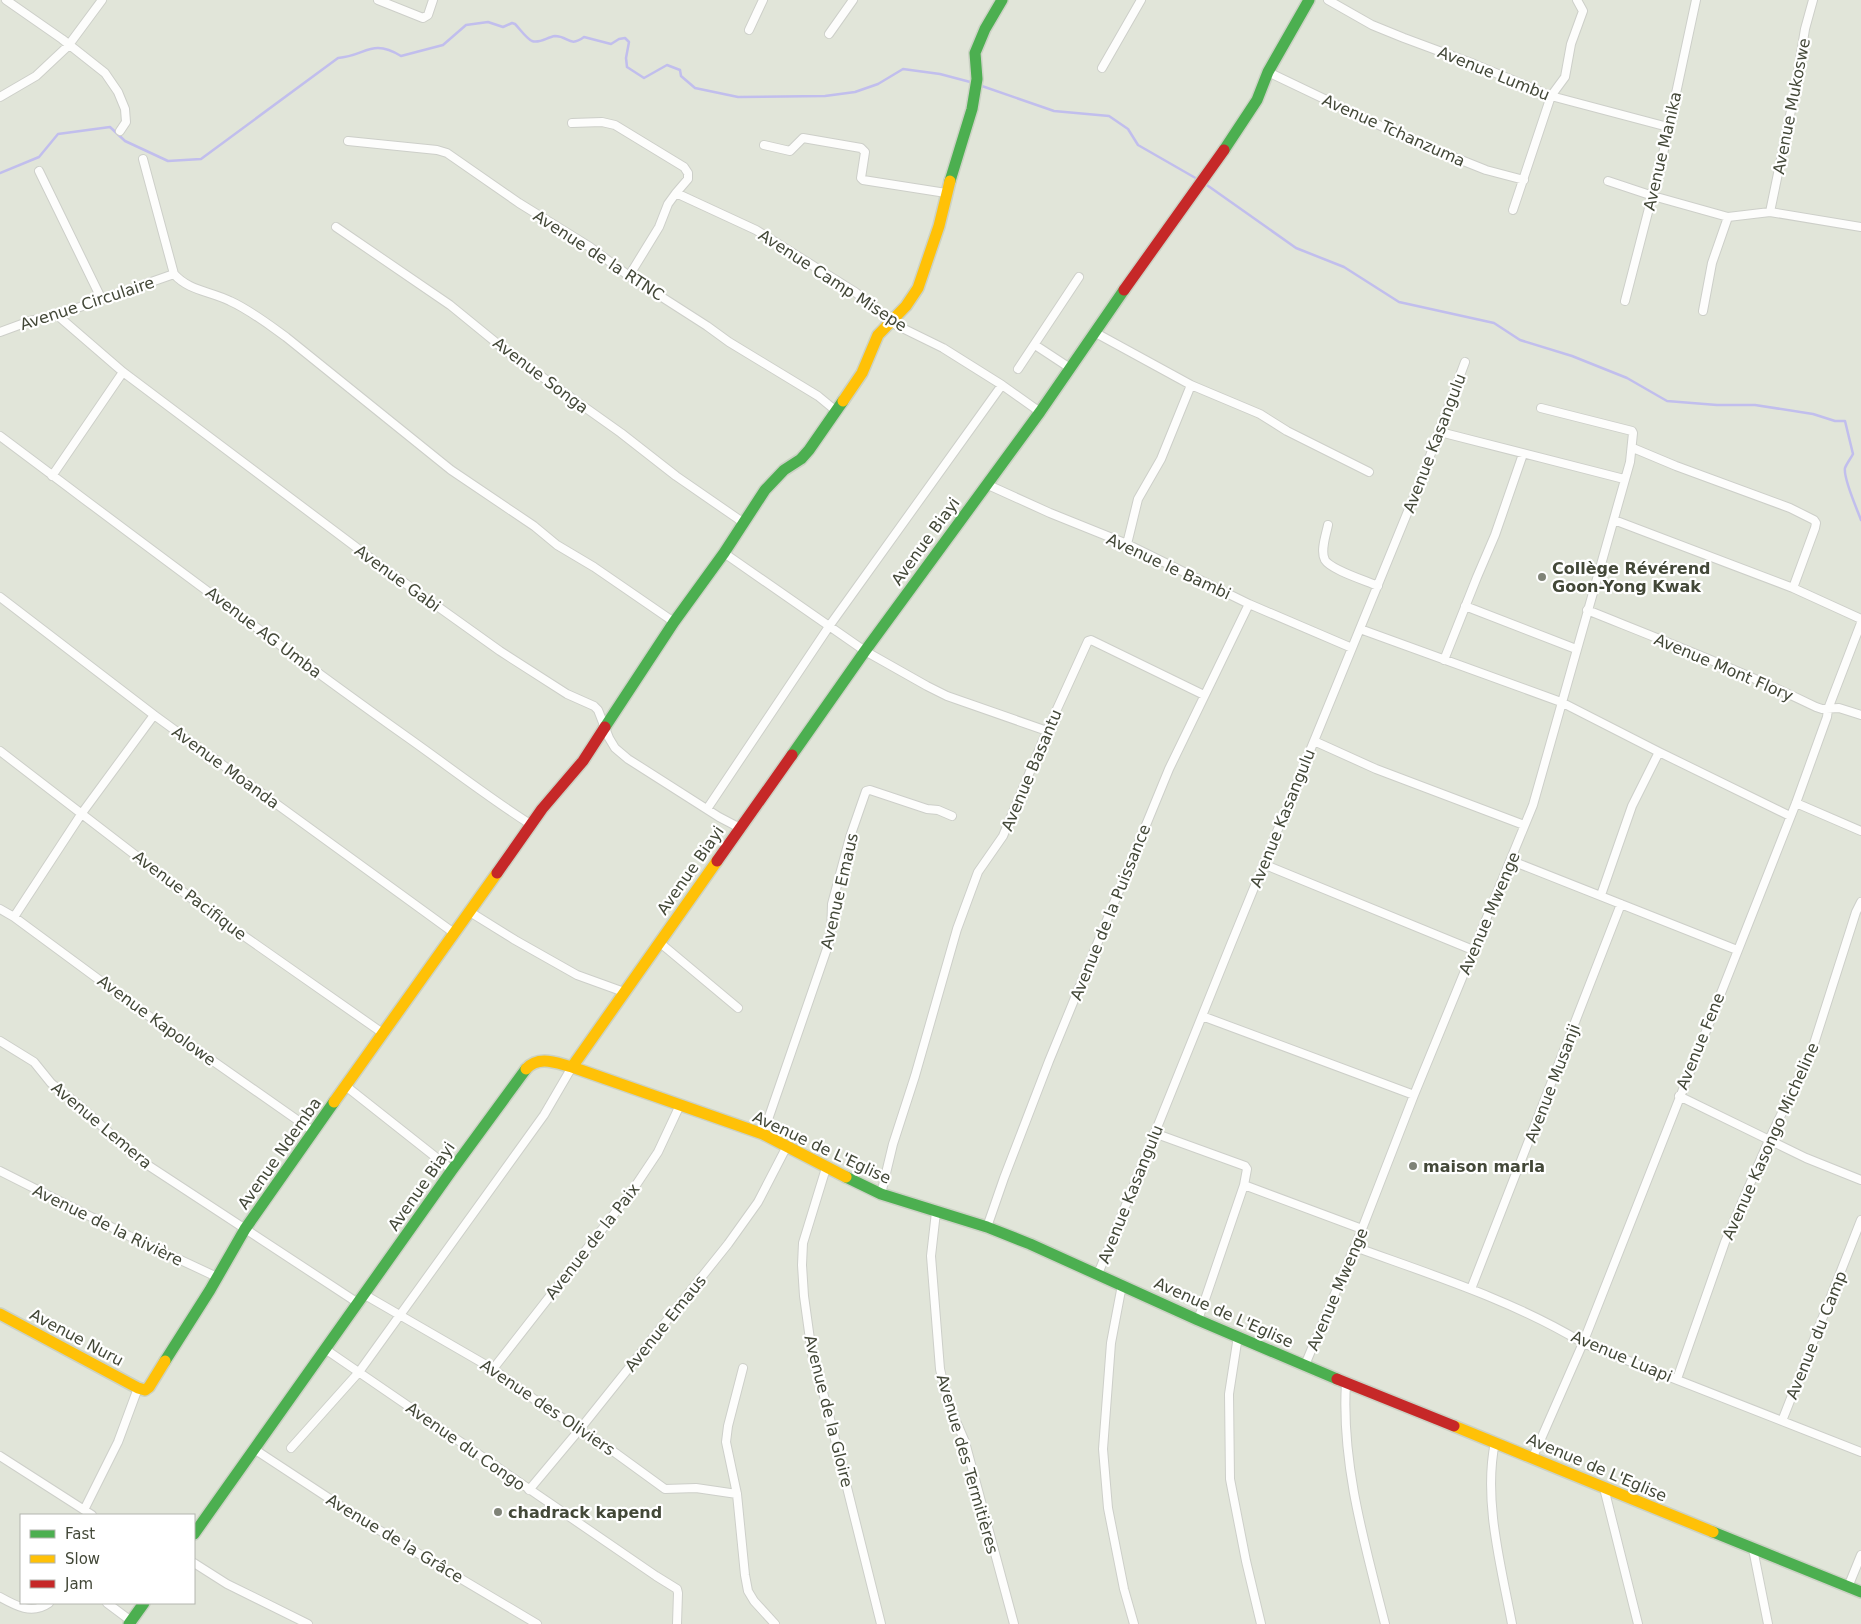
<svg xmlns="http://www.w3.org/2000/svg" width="1861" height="1624" viewBox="0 0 1861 1624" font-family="'DejaVu Sans',sans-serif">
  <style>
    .residential { fill: #e1e5d9; fill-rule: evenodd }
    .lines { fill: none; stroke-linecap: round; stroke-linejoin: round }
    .stream { stroke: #c1beed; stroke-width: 2.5 }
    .street-casing { stroke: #cdcfc9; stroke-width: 10 }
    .fast-casing { stroke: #ccd2c5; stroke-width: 14 }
    .slow-casing { stroke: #ccd2c5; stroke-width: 14 }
    .jam-casing { stroke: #ccd2c5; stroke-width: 14 }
    .street { stroke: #fdfdfc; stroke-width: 8 }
    .fast { stroke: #4caf50; stroke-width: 11 }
    .slow { stroke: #ffc107; stroke-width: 11 }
    .jam { stroke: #c62828; stroke-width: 11 }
    .poi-dot { fill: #7f8377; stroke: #fff; stroke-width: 2 }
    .labels { text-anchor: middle; stroke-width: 4.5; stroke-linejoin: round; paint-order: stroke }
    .street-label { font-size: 16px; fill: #434838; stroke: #fff }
    .poi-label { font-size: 16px; font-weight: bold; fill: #434838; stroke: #fff; text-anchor: start }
  </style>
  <rect width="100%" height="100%" fill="#eff1ec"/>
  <path class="residential" d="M0,0H1861V1624H0ZM21,1515H194V1603H21Z"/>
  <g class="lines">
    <path class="stream" d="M979,85L1054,111L1109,116L1128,129L1138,145L1199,180
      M0,173L39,157L58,134L110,127L125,141L168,161L201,159L338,58C366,56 371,38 401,56L443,45L466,25L488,22L503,27L512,23L515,24C520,29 526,38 532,41C540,44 547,37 555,36C569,36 569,48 584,37L611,44L619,39L625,38L629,42L626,58L627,67L644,78L667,65L680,70L681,76L695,88L738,97L825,96L855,92L878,84L903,69L940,74L974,83
      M1204,183L1296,248L1344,267L1399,302L1494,323L1520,340L1572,356L1627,378L1667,401L1717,405H1755L1813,414L1835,421H1845L1853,454C1851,458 1847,463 1845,468C1843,478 1857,509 1861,520"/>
    <defs>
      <path id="street" d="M6,0L62,39L105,73L118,92L125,109L126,122L120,131
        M378,0L423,18L428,15L433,0
        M1328,0L1372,25L1404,38L1474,64L1551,96L1668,127
        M749,30L763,0
        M829,34L853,0
        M1102,68L1141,0
        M1268,72L1406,138L1486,170L1524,180
        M0,97L36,76L68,46L102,0
        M572,123L602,122L615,125L684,167L688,173V179L676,193
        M348,141L437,150L447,153L519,203L590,247L629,276L707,326L729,342L818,396L835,410
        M764,145L790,151L803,138L861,148L865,152L861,178L863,180L946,193
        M143,159L174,274C189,291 210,291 230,301C250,310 268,324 286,337L451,470L534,526L557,545L594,567L674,622
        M39,171L101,298
        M1608,181L1653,196L1728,217L1770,212L1861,227
        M1513,210L1551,96L1565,77L1571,44L1583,11L1577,0
        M1770,212L1794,96L1805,29L1813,0
        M336,227L450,305L510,354L621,433L676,476L744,523
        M629,276L659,227L668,204L676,193L756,230L855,292L876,308L890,322L943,348L1002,385L1040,412
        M1625,301L1663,154L1696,0
        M1703,311L1712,263L1728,217
        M57,315L123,372L381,566L500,651L567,694L594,706L598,710L609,738L615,748L628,759L719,817L740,828
        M0,332L30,321L57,315L174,274
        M1094,332L1191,385L1260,414L1287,431L1369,472
        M1035,345L1070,368
        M1018,369L1079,277
        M1440,432L1624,479
        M0,436C135,537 269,639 407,737C448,766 488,797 530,824
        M1633,448L1676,466L1790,508L1814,520L1816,523L1815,528L1793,588
        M52,476L123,372
        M986,484L1050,513L1127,544L1249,604L1352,648
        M1614,520L1793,588L1861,619
        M1328,525C1326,535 1320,551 1325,560C1331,570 1367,581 1378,586
        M1127,544L1138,499L1161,459L1191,385
        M724,553L865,651L927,686L947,696L1047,731
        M0,597L154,715L454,933
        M1465,606L1576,649
        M1587,610C1664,641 1742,671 1816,707L1822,709L1839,708L1861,715
        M1360,629L1561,702L1659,752L1790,816
        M1444,660L1477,577L1495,535L1523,454
        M1314,741L1376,769L1524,825
        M0,751L204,908L384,1034
        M1796,803L1861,831
        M707,809L830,625L1002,385
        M1512,861L1737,950
        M1263,864L1473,950
        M1601,895L1632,806L1659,752
        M0,909L14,917L136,1007L313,1131
        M470,912L515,940L577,975L624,992
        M14,917L82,813L154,715
        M659,942L738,1008
        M1202,1016L1414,1095
        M0,1041L34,1062L51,1083L81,1107L137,1158L358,1303
        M347,1087L452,1170
        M1679,1096L1806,1158L1861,1180
        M1154,1133L1245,1166L1247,1169L1244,1185L1362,1229
        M763,1134L831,937L832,904L850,837L866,791L870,790L927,809L938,810L952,816
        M826,1168L803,1243L802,1265L804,1296L812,1354L826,1403L881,1624
        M0,1171L129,1236L217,1277
        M881,1194L893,1144L915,1076L957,929L978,872L1003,836L1047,731L1088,641L1091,640L1204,695
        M936,1212L931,1256L940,1369L947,1400L965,1442L1014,1624
        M987,1227L1004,1178L1049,1061L1169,769L1249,604
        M1355,1247C1432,1275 1512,1300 1583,1343L1861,1452
        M1098,1274L1231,944L1424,472L1465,362
        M1122,1285L1111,1343L1103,1449L1108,1508L1124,1589L1134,1624
        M1471,1289L1621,904
        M365,1295L493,1369L538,1402L610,1449L665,1489L696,1488L737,1494
        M1198,1320L1244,1185
        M1238,1336L1229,1394L1230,1479L1246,1561L1261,1624
        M325,1349L656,1576L677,1589L678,1593L677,1624
        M1305,1365L1362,1229L1414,1095L1533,805L1630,462L1633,433L1632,431L1541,408
        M743,1368L728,1426L726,1442L737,1494L745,1575L748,1591L754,1601L775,1624
        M493,1369L632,1191L658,1152L680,1105
        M1677,1379L1725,1242L1769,1140L1812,1050L1856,912L1861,902
        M1346,1383C1341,1464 1365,1545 1385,1624
        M1782,1421L1861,1220
        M1495,1442C1483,1500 1501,1566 1512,1624
        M291,1448L359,1372L544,1115L572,1067
        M254,1449L362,1520L537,1624
        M0,1456L92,1515
        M1533,1457L1583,1343L1796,803L1827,717L1828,709L1861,623
        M1604,1488L1638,1624
        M529,1490L580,1429L728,1244L758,1202L787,1146
        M84,1510L118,1442L138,1388
        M1753,1549L1768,1624
        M194,1563L227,1584L308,1624
        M1848,1587L1861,1555
        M0,1597C16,1606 32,1615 49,1603
        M107,1603L131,1621"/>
      <path id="fast" d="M1224,150L1257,100L1268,72L1309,0
        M950,181L972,109L977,79L975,53L985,29L1002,0
        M605,727L674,622L724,553L765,490L784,470L801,459L809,450L843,401
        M792,755L865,651L1040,412L1124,290
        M846,1177L881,1194L987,1227L1030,1244L1198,1320L1337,1379
        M165,1361L210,1290L245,1229L334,1102
        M1713,1532L1861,1592
        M194,1534L452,1170L526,1069
        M129,1624L144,1603"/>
      <path id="slow" d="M843,401L862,373L878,335L906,306L918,288L939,226L950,181
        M572,1067L717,861
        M526,1069C539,1055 556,1063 572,1067L763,1134L846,1177
        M334,1102L497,873
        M0,1314L138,1388L145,1390L149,1387L165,1361
        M1454,1426L1713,1532"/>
      <path id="jam" d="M1124,290L1224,150
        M717,861L792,755
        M497,873L542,809L583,761L605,727
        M1337,1379L1454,1426"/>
    </defs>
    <use href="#street" class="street-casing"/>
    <use href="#fast" class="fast-casing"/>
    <use href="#slow" class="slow-casing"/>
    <use href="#jam" class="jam-casing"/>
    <use href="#street" class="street"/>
    <use href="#fast" class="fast"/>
    <use href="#slow" class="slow"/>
    <use href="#jam" class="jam"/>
  </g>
  <g class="poi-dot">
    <circle cx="1542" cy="577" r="5"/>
    <circle cx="1413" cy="1166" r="5"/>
    <circle cx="498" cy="1512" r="5"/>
  </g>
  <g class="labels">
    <g class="street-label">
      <text transform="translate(1494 73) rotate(22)" y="6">Avenue Lumbu</text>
      <text transform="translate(1791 106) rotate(-79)" y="6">Avenue Mukoswe</text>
      <text transform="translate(1394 130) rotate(24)" y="6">Avenue Tchanzuma</text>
      <text transform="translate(1662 151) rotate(-77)" y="6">Avenue Manika</text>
      <text transform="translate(599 255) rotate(33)" y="6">Avenue de la RTNC</text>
      <text transform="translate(833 280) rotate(33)" y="6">Avenue Camp Misepe</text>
      <text transform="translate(87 303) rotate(-18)" y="6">Avenue Circulaire</text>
      <text transform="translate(541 375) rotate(37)" y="6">Avenue Songa</text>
      <text transform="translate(1434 443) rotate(-69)" y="6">Avenue Kasangulu</text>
      <text transform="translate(925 541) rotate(-54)" y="6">Avenue Biayi</text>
      <text transform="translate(1169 566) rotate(25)" y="6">Avenue le Bambi</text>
      <text transform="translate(398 578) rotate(36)" y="6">Avenue Gabi</text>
      <text transform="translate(264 632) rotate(37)" y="6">Avenue AG Umba</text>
      <text transform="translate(1724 667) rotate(23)" y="6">Avenue Mont Flory</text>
      <text transform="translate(226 767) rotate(36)" y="6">Avenue Moanda</text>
      <text transform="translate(1031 770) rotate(-67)" y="6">Avenue Basantu</text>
      <text transform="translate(1282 818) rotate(-68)" y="6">Avenue Kasangulu</text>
      <text transform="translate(690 870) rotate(-55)" y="6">Avenue Biayi</text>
      <text transform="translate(839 891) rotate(-77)" y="6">Avenue Emaus</text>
      <text transform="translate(190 895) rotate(37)" y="6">Avenue Pacifique</text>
      <text transform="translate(1110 912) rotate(-68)" y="6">Avenue de la Puissance</text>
      <text transform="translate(1489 913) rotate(-67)" y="6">Avenue Mwenge</text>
      <text transform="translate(157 1020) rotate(36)" y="6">Avenue Kapolowe</text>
      <text transform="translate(1700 1041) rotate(-68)" y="6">Avenue Fene</text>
      <text transform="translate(1552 1083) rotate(-69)" y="6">Avenue Musanji</text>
      <text transform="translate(102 1125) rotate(40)" y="6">Avenue Lemera</text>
      <text transform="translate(1770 1141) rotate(-66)" y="6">Avenue Kasongo Micheline</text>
      <text transform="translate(822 1147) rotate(25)" y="6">Avenue de L'Eglise</text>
      <text transform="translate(279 1153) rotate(-55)" y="6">Avenue Ndemba</text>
      <text transform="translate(421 1186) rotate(-55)" y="6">Avenue Biayi</text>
      <text transform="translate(1130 1194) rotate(-68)" y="6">Avenue Kasangulu</text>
      <text transform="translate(108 1225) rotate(26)" y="6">Avenue de la Rivière</text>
      <text transform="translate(592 1241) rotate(-52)" y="6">Avenue de la Paix</text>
      <text transform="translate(1337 1289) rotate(-67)" y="6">Avenue Mwenge</text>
      <text transform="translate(1224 1312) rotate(24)" y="6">Avenue de L'Eglise</text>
      <text transform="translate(665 1323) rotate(-51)" y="6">Avenue Emaus</text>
      <text transform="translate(1816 1335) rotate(-68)" y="6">Avenue du Camp</text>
      <text transform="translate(77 1337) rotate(28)" y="6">Avenue Nuru</text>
      <text transform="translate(1622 1356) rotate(23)" y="6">Avenue Luapi</text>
      <text transform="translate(548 1407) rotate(34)" y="6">Avenue des Oliviers</text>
      <text transform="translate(829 1411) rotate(76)" y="6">Avenue de la Gloire</text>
      <text transform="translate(466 1446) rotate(35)" y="6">Avenue du Congo</text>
      <text transform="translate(968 1464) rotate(74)" y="6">Avenue des Termitières</text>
      <text transform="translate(1597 1467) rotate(23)" y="6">Avenue de L'Eglise</text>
      <text transform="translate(395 1538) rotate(31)" y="6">Avenue de la Grâce</text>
    </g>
    <g class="poi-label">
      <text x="1552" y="574">Collège Révérend<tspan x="1552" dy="18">Goon-Yong Kwak</tspan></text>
      <text x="1423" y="1172">maison marla</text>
      <text x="508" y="1518">chadrack kapend</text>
    </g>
  </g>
  <rect x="20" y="1514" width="175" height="90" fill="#ffffff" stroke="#b4b6af"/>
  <rect x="30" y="1530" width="25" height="8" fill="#4caf50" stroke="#b4b6af"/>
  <text x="65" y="1539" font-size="15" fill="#434838">Fast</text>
  <rect x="30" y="1555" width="25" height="8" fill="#ffc107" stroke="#b4b6af"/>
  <text x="65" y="1564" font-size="15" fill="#434838">Slow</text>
  <rect x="30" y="1580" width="25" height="8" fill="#c62828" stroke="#b4b6af"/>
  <text x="65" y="1589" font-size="15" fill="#434838">Jam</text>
</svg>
